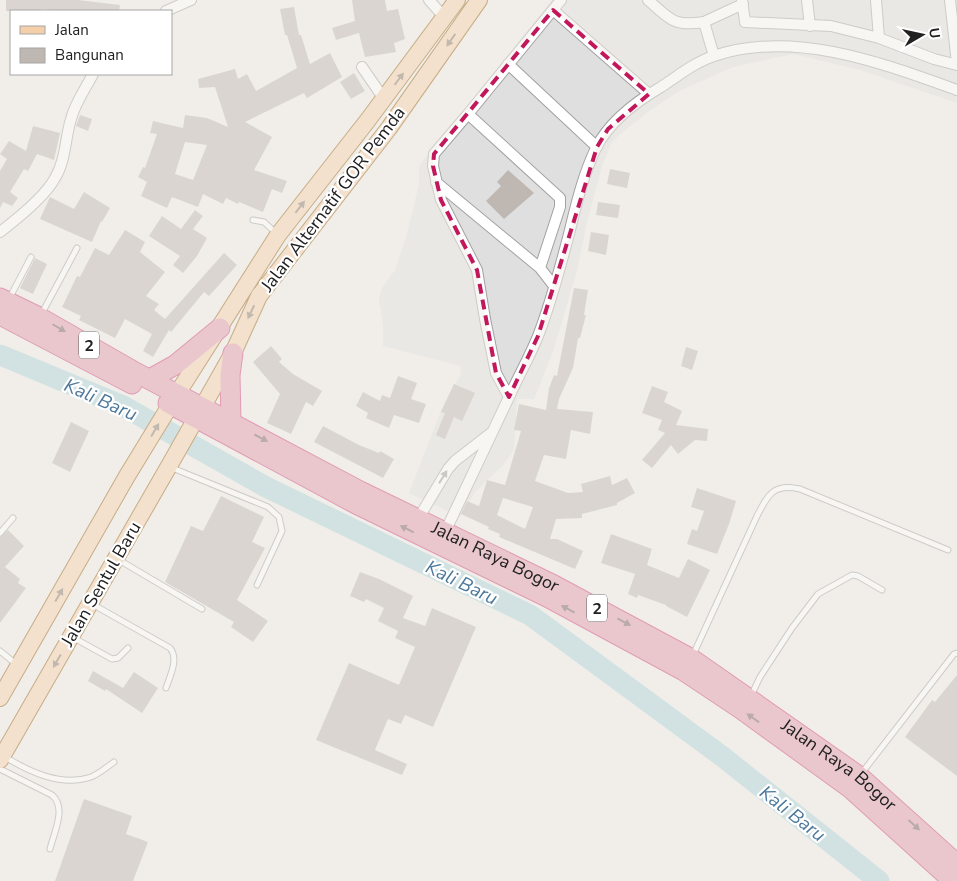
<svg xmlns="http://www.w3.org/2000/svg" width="957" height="881" viewBox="0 0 957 881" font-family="'Nunito Sans',sans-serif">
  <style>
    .residential { fill: #dfdfdf }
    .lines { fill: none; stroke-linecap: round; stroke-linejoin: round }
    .river { stroke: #add3db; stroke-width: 21 }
    .building { fill: #beb7b2; fill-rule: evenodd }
    .lane-casing { stroke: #a2a2a2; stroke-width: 7 }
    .street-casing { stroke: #a2a2a2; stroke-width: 12 }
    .primary-casing { stroke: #935d0c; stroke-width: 18 }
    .highway-casing { stroke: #ce3775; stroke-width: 21 }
    .lane { stroke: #fff; stroke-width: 5 }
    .street { stroke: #fff; stroke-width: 10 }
    .primary { stroke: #f5cfaa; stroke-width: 16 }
    .highway { stroke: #e198aa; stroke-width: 19 }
    .oneway { fill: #8b7866 }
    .oneway2 { fill: #77575f }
    .oneway3 { fill: #9b9b9b }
    .marked { fill: none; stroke: #c2185b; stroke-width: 4; stroke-dasharray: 10 6; stroke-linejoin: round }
    .labels { text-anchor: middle; stroke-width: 4.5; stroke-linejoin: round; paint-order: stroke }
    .shield { fill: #fff; stroke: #646464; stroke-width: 1 }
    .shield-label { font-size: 16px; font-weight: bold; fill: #212121 }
    .street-label { font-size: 18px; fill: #212121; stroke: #fff }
    .water-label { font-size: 19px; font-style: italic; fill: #4d799c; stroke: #fff }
  </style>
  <rect width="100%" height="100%" fill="#f1eee9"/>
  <path class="residential" d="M552,0H957V103L860,70L793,54L733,67L679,91L648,112L618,136L612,142L602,166L586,226L578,267L553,352L534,399H517L514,450L502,466L475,492L460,517L409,493L444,403L460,376L461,366L383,346V326L379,299L382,288L395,270L407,234L419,184V166Z"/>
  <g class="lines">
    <path class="river" d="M0,355L123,406L266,487L530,615L723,757L879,881"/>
  </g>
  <path class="building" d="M6,0H78L120,5L119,11H59L41,9V11H6Z
    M352,0H385L387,11L398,9L405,39L394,43L396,52L365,57L359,33L336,40L332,28L355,21Z
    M294,7L299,35H301L310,64L330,53L342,77L307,98L304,93L245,122L272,137L254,170L287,181L282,193L272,189L263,212L239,202L238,204L226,198L223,204L203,194L198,207L172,197L167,208L141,196L147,182L138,177L143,167L145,168L157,134L150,133L153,121L183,128L185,115L207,118L228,127L215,87L199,88L198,79L235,69L238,79L247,74L256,91L297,68L287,35H285L280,9ZM185,142L207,145L193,180L175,174Z
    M354,73L365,91L351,99L340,82Z
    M80,115L92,119L88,131L76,126Z
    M33,126L60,133L54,160L37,154L28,171L24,169L10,192L18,198L12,206L3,202L0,208V171L7,159L0,154L9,141L26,151Z
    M610,169L630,173L627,188L607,184Z
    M508,170L534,193L504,219L486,201L501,186L497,182Z
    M84,192L110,208L102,222L101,221L92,242L40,219L50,197L74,209Z
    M598,202L620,205L618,218L596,215Z
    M195,210L203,216L193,229L207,238L197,256L183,273L173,265L180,256L149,236L162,216L181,229Z
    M125,230L145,242L140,252L165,272L146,296L159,304L154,310L165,319L224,253L237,265L209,296L204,292L171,332L169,330L153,357L143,351L152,334L125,319L115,338L79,320L81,316L62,307L77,276L80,277L95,248L109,255Z
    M591,232L609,235L606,255L588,251Z
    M35,258L47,264L33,294L20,288Z
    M574,288L588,290L584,315H586L580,338H578L573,368L559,399L557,409L593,412L590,434L571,430L566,459L544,455L535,481L568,493L583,492L581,484L610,476L612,485L627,478L635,493L617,503V505L582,514V518L556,519L550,539H557L583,551L575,569L499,537L500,534L488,529L489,527L461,514L467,501L479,506L487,480L505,485L521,431L514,430L519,404L546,410L549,388L554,375L557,376ZM503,498L533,507L525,529L497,515Z
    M271,346L282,359L279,362L293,374L322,391L313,406L306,402L291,434L267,423L280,394L253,362Z
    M686,347L698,351L692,370L681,366Z
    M398,376L417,383L411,399L426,404L419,423L394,415L389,428L366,418L368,413L356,406L363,392L380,401L382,395L390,398Z
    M454,384L475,393L462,421L454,417L445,439L436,435L445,413L441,412Z
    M652,386L668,392L664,402L682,411L676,425L708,429L707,441L695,440L678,454L671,445L652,468L642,460L665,433L658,430L662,420L642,413Z
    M71,422L89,431L70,472L52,463Z
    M323,426L359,445L379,453L380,451L394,459L383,478L314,442Z
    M697,488L736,501L729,524L717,554L687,544L692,529L697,531L704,511L691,507Z
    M221,496L264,517L252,542L265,548L237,600L268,621L253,642L231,627L234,622L165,582L191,526L203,531Z
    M8,530L24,546L5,567L20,579L18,583L26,588L0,623V537Z
    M611,534L652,549L647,565L679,578L688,559L710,570L687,617L666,606V605L638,595L637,598L628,594L635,574L601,563Z
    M360,572L379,579L413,596L403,618L425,626L432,608L476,627L433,727L405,715L401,724L388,719L375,750L407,764L402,775L316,740L349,663L399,685L415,647L395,638L398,631L378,621L384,608L366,599L364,602L350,596Z
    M93,671L123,688L134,672L158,688L142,713L106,689L105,691L88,681Z
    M957,675V776L905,737L932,700L935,702Z
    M84,799L132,816L126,834L148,842L133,881H55Z"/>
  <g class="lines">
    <defs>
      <path id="lane" d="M253,220L264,222L276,233
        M9,299L31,257
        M41,315L77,248
        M170,467L268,507L279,517L282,531L257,585
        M0,533L13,518
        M119,560L202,609
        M92,604L170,648C179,659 170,676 166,688
        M74,638L112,659L118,658L128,648
        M0,651L16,664
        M693,655L757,516C768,495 773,483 800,489L948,550
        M751,696L760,677L792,628L818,594L852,575L858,576L882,590
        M5,757C30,772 61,787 91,777C99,774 107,767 114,762
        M0,769L52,795C67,808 54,832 50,849
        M861,774L954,654L957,653"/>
      <path id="street" d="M429,0L445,18
        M648,0C670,19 673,27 704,22L714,56
        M742,0L745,22L831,26L879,38L934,59L957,65
        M807,0L810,26
        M876,0L879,38
        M950,0L957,63
        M553,10L649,94
        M166,11L191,0
        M704,22L743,4
        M508,64L597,147
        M362,67L384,99
        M468,114L561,0
        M436,182L540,268L554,286
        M0,232C17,219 45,197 55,178C66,160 65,138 71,119C75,103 86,88 93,74
        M509,397L496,373L485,319L477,270L441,200L433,166L434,154L468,114L560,198V207L540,268
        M418,519L448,469L455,461L491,433
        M445,532C467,486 488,441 510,395C519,375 530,356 538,336C551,303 560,268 569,234C576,205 583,175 596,148C609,122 637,101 661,87C678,76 695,62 714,56C794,29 882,63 957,90"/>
      <path id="primary" d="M0,698L127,476L177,394L278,235L368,120L457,0
        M0,760L173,459L233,353L259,296L389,128L479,0"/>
      <g id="highway">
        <path id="s1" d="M0,298L39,317L137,373L360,491L554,585L692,659L859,776L957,864"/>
        <path d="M0,315L132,384"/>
        <path d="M150,379L175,365L220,328"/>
        <path d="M168,403L356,504L547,597L684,671L741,709L850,788L953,881"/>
        <path d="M231,422L230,375L233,353"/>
      </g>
    </defs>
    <use href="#lane" class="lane-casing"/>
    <use href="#street" class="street-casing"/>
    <use href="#primary" class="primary-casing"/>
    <use href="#highway" class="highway-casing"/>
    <use href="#lane" class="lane"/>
    <use href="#street" class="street"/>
    <use href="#primary" class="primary"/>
    <use href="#highway" class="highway"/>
  </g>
  <defs><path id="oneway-solid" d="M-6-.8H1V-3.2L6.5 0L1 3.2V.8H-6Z" transform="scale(1.25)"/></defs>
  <g class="oneway">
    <use href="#oneway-solid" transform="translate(451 40) rotate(125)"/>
    <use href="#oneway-solid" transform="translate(399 79) rotate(-53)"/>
    <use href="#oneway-solid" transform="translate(300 207) rotate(-52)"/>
    <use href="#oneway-solid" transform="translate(251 312) rotate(115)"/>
    <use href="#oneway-solid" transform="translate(155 430) rotate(-59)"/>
    <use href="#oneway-solid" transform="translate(59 595) rotate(-60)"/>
    <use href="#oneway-solid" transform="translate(57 661) rotate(120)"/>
  </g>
  <g class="oneway2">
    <use href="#oneway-solid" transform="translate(59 328) rotate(30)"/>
    <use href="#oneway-solid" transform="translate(261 438) rotate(28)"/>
    <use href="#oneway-solid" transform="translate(407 529) rotate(-154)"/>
    <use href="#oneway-solid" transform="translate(568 609) rotate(-152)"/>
    <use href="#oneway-solid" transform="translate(624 622) rotate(28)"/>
    <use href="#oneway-solid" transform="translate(753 718) rotate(-144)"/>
    <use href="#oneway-solid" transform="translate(914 825) rotate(42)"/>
  </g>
  <use class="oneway3" href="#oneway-solid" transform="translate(443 477) rotate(-58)"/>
  <path d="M0 0H957V881H0ZM553,10L649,94L608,129L597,147L538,336L509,397L496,373L477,270L441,200L433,166L434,154Z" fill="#f1eee9" fill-opacity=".55" fill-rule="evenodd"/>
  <path class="marked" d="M553,10L649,94L608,129L597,147L538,336L509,397L496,373L477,270L441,200L433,166L434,154Z"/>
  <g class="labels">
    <g class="shield">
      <rect x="79" y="331.5" width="20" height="27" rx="4"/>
      <rect x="587" y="594.5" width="20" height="27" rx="4"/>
    </g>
    <g class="shield-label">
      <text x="89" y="351">2</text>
      <text x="597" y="614">2</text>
    </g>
    <g class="street-label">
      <text transform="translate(333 199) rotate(-53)" y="6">Jalan Alternatif GOR Pemda</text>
      <text dy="6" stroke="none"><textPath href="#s1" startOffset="559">Jalan Raya Bogor</textPath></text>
      <text transform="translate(101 584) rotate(-60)" y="6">Jalan Sentul Baru</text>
      <text dy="6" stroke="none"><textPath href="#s1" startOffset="962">Jalan Raya Bogor</textPath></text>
    </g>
    <g class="water-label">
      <text transform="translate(101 399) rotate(24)" y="7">Kali Baru</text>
      <text transform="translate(462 582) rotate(26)" y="7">Kali Baru</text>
      <text transform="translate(793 813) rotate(38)" y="7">Kali Baru</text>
    </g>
  </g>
  <rect x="10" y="10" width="162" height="65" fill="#ffffff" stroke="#a6a6a6"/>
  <rect x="20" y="26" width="25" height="8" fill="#f5cfaa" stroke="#a6a6a6"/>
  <text x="55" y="35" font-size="15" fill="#212121">Jalan</text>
  <rect x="20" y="48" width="25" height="15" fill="#beb7b2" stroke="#a6a6a6"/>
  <text x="55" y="60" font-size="15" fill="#212121">Bangunan</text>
  <g transform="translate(922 35) rotate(81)" stroke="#ffffff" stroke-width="4" paint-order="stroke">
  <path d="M0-4L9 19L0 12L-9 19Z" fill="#212121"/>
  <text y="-8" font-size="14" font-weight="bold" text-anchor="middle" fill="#212121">U</text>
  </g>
</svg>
